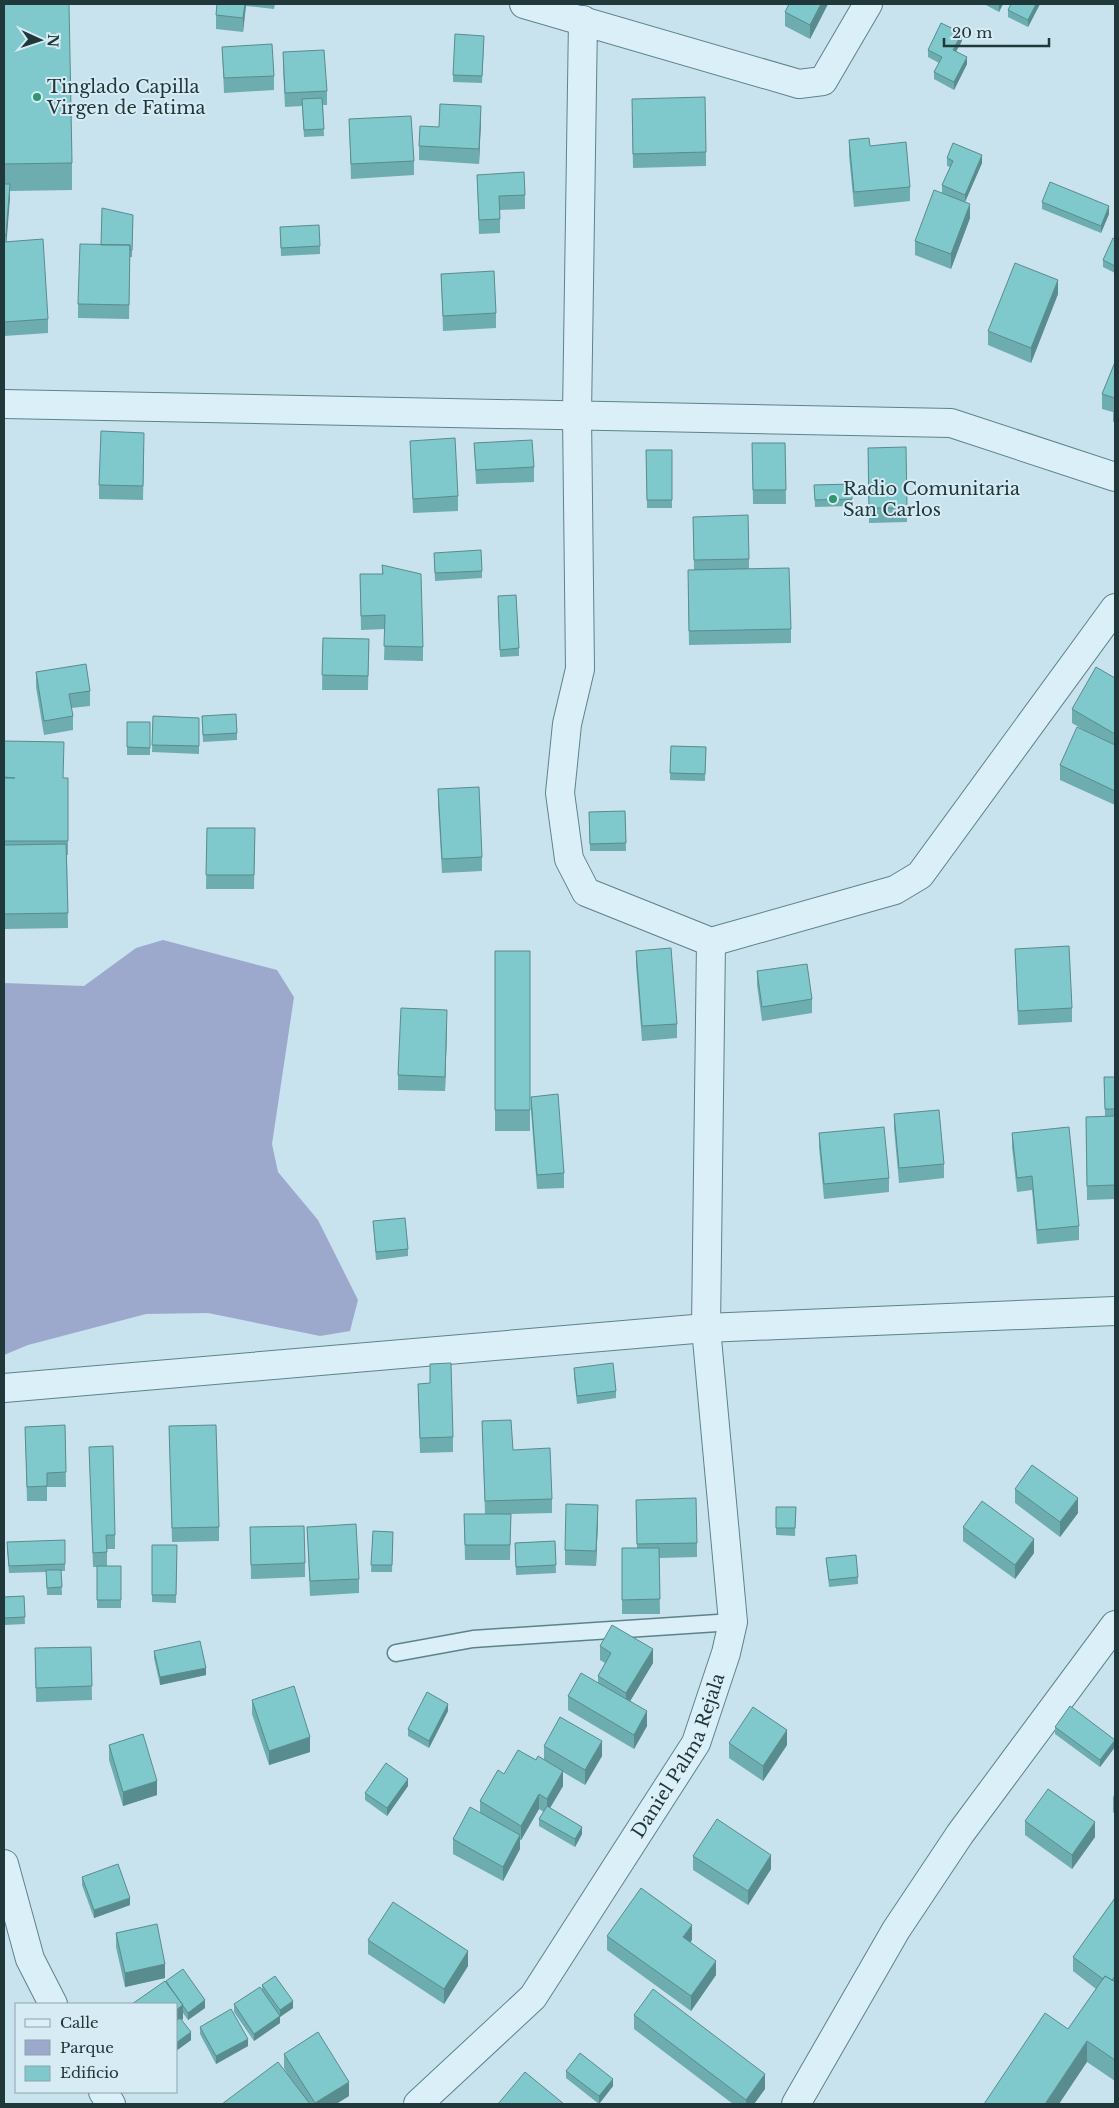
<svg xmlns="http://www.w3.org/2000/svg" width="1119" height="2108" viewBox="0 0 1119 2108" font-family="'Libre Baskerville',serif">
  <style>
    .green { fill: #9ca9cc }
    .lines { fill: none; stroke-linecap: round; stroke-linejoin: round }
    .service-casing { stroke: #5d8389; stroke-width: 19 }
    .minor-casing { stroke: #5d8389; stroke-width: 30 }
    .service { stroke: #dbeff8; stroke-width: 16 }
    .minor { stroke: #dbeff8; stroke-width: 28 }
    .wall { fill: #6dacaf }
    .shaded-wall { fill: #598c8e }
    .building { fill: #7fc8cb; stroke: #598c8e }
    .poi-dot { fill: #2f976e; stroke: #d7ebf5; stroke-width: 2 }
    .labels { text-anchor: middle; stroke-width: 4; stroke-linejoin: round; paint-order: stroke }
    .poi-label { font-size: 18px; fill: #20383a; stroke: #d7ebf5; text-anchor: start }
    .street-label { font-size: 18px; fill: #20383a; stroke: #d7ebf5 }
  </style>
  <rect width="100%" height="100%" fill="#c8e2ee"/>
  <path class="green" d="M163,940L277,970L294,997L272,1144L278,1172L318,1220L358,1300L350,1331L320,1336L208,1313L146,1314L28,1345L4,1355V983L84,986L136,948Z"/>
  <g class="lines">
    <defs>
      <path id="service" d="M396,1653L473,1639L733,1622"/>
      <g id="minor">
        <path d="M524,4L799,84L823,81L868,4"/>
        <path d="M583,20L577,415L580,669L567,724L560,793L569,859L586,892L711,942L895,890L920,875L1115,608"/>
        <path d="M4,404L951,423L1115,477"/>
        <path d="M4,1388L706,1328L1115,1311"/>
        <path d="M4,1864L30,1959L53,2004"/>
        <path d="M103,2092L111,2104"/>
        <path id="s1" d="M418,2104L533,1997L696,1743L726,1653L733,1622L706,1328L711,942"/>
        <path d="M796,2104L896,1930L960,1834L1115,1625"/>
      </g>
    </defs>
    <use href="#service" class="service-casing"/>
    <use href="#minor" class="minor-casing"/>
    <use href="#service" class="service"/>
    <use href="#minor" class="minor"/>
  </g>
  <path class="wall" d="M4,4L72,163V190L10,191L6,242L48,319V333L4,336Z
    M217,4H275L274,9L246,6L243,32L216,29V15Z
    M828,4L810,39L785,26V12Z
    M984,4H1003L999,12Z
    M1040,4L1028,27L1008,17V10Z
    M962,41L956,51L967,64L954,90L934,79V72L939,63L928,57V50Z
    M484,43L482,83L453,82V75Z
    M222,47L274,76V90L224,93Z
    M283,52L327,91V105H323L324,136L304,137L302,106L285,107L283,67Z
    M632,113L706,152V166L633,168Z
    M349,119L414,161V175L351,179Z
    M481,120L479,164L419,160V146L439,127Z
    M849,140L870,146L910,187V201L854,207L849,155Z
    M947,158L982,163L965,202L970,218L951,269L915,255V241L956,199L942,193V185L950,167L947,166Z
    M477,175L525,195V209L500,210V233L479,234Z
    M1042,202L1109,214L1101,233L1042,209Z
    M133,215L132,257H130L129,319L78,318V304L101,245Z
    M280,227L320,246V254L281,256Z
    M1115,239V273L1103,267V260Z
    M441,274L496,313V328L443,331Z
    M1058,294L1031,363L988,345V331Z
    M1115,362V422H1113V412L1102,409V394Z
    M410,441L458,496V511L413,513Z
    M474,443L534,467V482L476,484Z
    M752,443H785L786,504H753Z
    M144,447L143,500L99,499V485Z
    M868,448L907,508V522L869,523Z
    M646,450H672V508H647Z
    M852,484V506L815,507L814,485Z
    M693,517L749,559V569L791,629V643L689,645L688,584L694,570Z
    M434,553L482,571V578L435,581Z
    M382,565L423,647V661L384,660L385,629L361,630L360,574H382Z
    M498,604L519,648V656L500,657Z
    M323,638L369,639L368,690H322Z
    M36,672L90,691V706L71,708L73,716V730L44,735L36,687Z
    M1115,678V805L1060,780V765L1084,730L1072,723V709Z
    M153,716L199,718V754L152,752Z
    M202,716L237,733V740L203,742Z
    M127,722H150V755H127Z
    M4,741L63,778H68V855H67L68,928L4,929Z
    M671,746L706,747L705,781L670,780Z
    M438,789L482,857V871L442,873L438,804Z
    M625,811L626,851H590L589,812Z
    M207,828H255L254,889H206Z
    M1015,949L1072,1008V1022L1018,1025Z
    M495,951H530V1131H495Z
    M636,951L677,1024V1038L642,1041L636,965Z
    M757,971L812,999V1013L762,1021L757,985Z
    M447,1024L445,1091L398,1090V1075Z
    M1104,1077H1115V1199L1087,1200L1086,1117L1105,1116Z
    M531,1097L564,1173V1188L537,1189L531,1111Z
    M894,1114L944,1164V1178L899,1183L894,1128Z
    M819,1133L889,1178V1192L824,1199L819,1147Z
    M1012,1133L1079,1226V1240L1037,1244L1032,1190L1017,1192L1012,1147Z
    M373,1221L408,1249V1256L376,1260Z
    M430,1364L453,1437V1452L420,1453L418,1384L430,1383Z
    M574,1368L616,1391V1398L577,1404L574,1376Z
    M482,1421L513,1450L552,1499V1513L511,1514L510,1560H465L464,1514H485Z
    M65,1425L66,1487H47V1501H27L25,1427Z
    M169,1426L219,1527V1541L172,1542Z
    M89,1447L115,1535V1549H107V1566H121V1608H97V1567H93Z
    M1015,1489L1078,1513L1060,1537L1015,1503Z
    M636,1500L697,1543V1557L659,1558L660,1614H622V1548H637Z
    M776,1507H796L795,1536L776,1535Z
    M598,1520L596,1566L565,1565V1550Z
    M250,1527L305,1563V1577L251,1579Z
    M307,1527L359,1579V1593L310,1596Z
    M963,1527L1034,1553L1015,1579L963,1541Z
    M373,1531L393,1532L392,1572H371Z
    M65,1540V1571H61L62,1595H47L46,1572L9,1573L7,1550Z
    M555,1541L556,1573L516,1575L515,1543Z
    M152,1545H177L176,1603L152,1602Z
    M826,1558L858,1577V1584L829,1587Z
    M24,1596L25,1624L4,1625V1597Z
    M600,1646L653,1663L630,1701L647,1726L634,1749L568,1710V1696L598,1682V1676L605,1663L600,1660Z
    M91,1647L92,1700L36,1702L35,1648Z
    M154,1651L206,1675L160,1685L154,1658Z
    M252,1700L310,1752L269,1765L252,1714Z
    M448,1711L429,1748L408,1736V1729Z
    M1055,1727L1115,1747L1100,1767L1055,1734Z
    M729,1743L787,1745L763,1781L729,1758Z
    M109,1745L157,1795L123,1806L109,1760Z
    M544,1746L602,1756L585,1785L563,1772V1786L550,1808L582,1834L575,1847L539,1826V1819L544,1812L539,1809L521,1840H520V1849L503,1881L453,1854V1839L480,1813V1801L504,1774L536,1760L544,1759Z
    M408,1786L387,1816L365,1800V1793Z
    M1115,1794V1814L1113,1812V1797Z
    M1025,1821L1095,1837L1072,1869L1025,1835Z
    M693,1856L771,1869L748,1905L693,1870Z
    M82,1877L130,1905L94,1918L82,1885Z
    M1115,1899V2081L1087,2062L1068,2029L1096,1989L1073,1971V1957Z
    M116,1933L165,1978L125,1987L116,1947Z
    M607,1936L692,1940L690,1942L716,1975L691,2011L607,1950Z
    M368,1940L468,1966L444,2004L368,1954Z
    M166,1981L205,2008L188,2020L183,2013V2019L181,2020L191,2040L176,2051Z
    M262,1985L293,2008L280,2017V2023L254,2041L234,2012V2004L262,1989Z
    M634,2015L765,2089L754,2104H733L634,2029Z
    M200,2027L248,2046L216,2064L200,2034Z
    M284,2054L349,2096L336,2104H222L289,2077L284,2068Z
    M566,2071L613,2086L599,2104L566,2078Z"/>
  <path class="shaded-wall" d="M245,4H246L243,32V18Z
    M821,4H828L810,39V25Z
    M999,4H1003L999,12Z
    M1036,4H1040L1028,27V20Z
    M962,33V41L953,57V50Z
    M967,57V64L954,90V82Z
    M481,106V120L479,164V149Z
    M982,155V163L965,202V195Z
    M10,184V198L6,249V235Z
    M970,204V218L951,269V254Z
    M1109,206V214L1101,233V226Z
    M1058,280V294L1031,363V348Z
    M447,1010V1024L445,1091V1077Z
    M1078,1498V1513L1060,1537V1522Z
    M598,1505V1520L596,1566V1551Z
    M1034,1539V1553L1015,1579V1565Z
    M653,1649V1663L626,1708V1693Z
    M206,1668V1675L160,1685V1677Z
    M448,1704V1711L429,1748V1741Z
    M647,1711V1726L634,1749V1735Z
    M787,1730V1745L763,1781V1766Z
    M310,1737V1752L269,1765V1751Z
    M1115,1740V1747L1100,1767V1760Z
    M602,1741V1756L585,1785V1770Z
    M563,1771V1786L547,1813V1799Z
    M408,1779V1786L387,1816V1808Z
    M157,1781V1795L123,1806V1792Z
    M539,1794V1809L521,1840V1826Z
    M1095,1822V1837L1072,1869V1855Z
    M582,1827V1834L575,1847V1839Z
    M520,1835V1849L503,1881V1867Z
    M771,1855V1869L748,1905V1891Z
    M130,1898V1905L94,1918V1910Z
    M692,1925V1940L683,1951V1937Z
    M468,1951V1966L444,2004V1989Z
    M716,1961V1975L691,2011V1996Z
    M165,1964V1978L125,1987V1973Z
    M205,2000V2008L188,2020V2013Z
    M293,2001V2008L280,2017V2010Z
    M183,2005V2019L176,2024V2010Z
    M280,2016V2023L254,2041V2034Z
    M191,2032V2040L176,2051V2043Z
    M248,2039V2046L216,2064V2056Z
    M1087,2041V2062L1059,2104H1045Z
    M765,2074V2089L754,2104H746V2100Z
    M613,2079V2086L599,2104V2096Z
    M349,2082V2096L336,2104H315V2103Z"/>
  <path class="building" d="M4,4H69L72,163L4,164Z
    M217,4H245L243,18L216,15Z
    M789,4H821L810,25L785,12Z
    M1011,4H1036L1028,20L1008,10Z
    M941,23L962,33L953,50L967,57L954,82L934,72L942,57L928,50Z
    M455,34L484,36L482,76L453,75Z
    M272,44L274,76L224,78L222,47Z
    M324,50L327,91L285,93L283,52Z
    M705,97L706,152L633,154L632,99Z
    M322,98L324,129L304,130L302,99Z
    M440,104L481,106L479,149L419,146L420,126L439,127Z
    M411,116L414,161L351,164L349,119Z
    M869,138L870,146L906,142L910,187L854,192L849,140Z
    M953,143L982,155L965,195L942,185L953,161L947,158Z
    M524,172L525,195L499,196L500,219L479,220L477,175Z
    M1050,182L1109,206L1101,226L1042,202Z
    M4,184H10L6,235H4Z
    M934,190L970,204L951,254L915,241Z
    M102,208L133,215L132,250H130V245H101Z
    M319,225L320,246L281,248L280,227Z
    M1113,238L1115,239V266L1103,260Z
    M43,239L48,319L4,322V242Z
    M80,244L130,245L129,305L78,304Z
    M1015,263L1058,280L1031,348L988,331Z
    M494,271L496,313L443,316L441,274Z
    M1115,362V398L1102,394Z
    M101,431L144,433L143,486L99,485Z
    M455,438L458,496L413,499L410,441Z
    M532,440L534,467L476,470L474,443Z
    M752,443H785L786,490H753Z
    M906,447L907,508H869L868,448Z
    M646,450H672V500H647Z
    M852,484V499L815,500L814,485Z
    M748,515L749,559L694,560L693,517Z
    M481,550L482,571L435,573L434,553Z
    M382,565L421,574L423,647L384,646L385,615L361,616L360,574H383Z
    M789,568L791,629L689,631L688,570Z
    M516,595L519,648L500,650L498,596Z
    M323,638L369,639L368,676L322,675Z
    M86,664L90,691L69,694L73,716L44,721L36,672Z
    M1096,667L1115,678V734L1072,709Z
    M236,714L237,733L203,735L202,716Z
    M153,716L199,718V746L152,745Z
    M127,722H150V748L127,747Z
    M1077,727L1115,745V791L1060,765Z
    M4,741L64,742L63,778H68V841H4V778H15L4,777Z
    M671,746L706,747L705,774L670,773Z
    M479,787L482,857L442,859L438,789Z
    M625,811L626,843L590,844L589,812Z
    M207,828H255L254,875H206Z
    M66,844L68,913L4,914V845Z
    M1069,946L1072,1008L1018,1011L1015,949Z
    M671,948L677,1024L642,1026L636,951Z
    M495,951H530V1110H495Z
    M807,964L812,999L762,1007L757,971Z
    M401,1008L447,1010L445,1077L398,1075Z
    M1104,1077H1115V1109H1105Z
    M558,1094L564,1173L537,1175L531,1097Z
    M939,1110L944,1164L899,1168L894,1114Z
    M1115,1116V1185L1087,1186L1086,1117Z
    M884,1127L889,1178L824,1184L819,1133Z
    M1069,1127L1079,1226L1037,1230L1032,1176L1017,1178L1012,1133Z
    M405,1218L408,1249L376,1252L373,1221Z
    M451,1363L453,1437L420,1438L418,1384L430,1383V1364Z
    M613,1363L616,1391L577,1396L574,1368Z
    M511,1420L513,1450L550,1448L552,1499L485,1501L482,1421Z
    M65,1425L66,1472L47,1473V1486L27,1487L25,1427Z
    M216,1425L219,1527L172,1528L169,1426Z
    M113,1446L115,1535H106L107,1552L93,1553L89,1447Z
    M1032,1465L1078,1498L1060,1522L1015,1489Z
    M696,1498L697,1543L637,1544L636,1500Z
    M982,1501L1034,1539L1015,1565L963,1527Z
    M566,1504L598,1505L596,1551L565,1550Z
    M776,1507H796L795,1528H776Z
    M464,1514H511L510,1545H465Z
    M356,1524L359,1579L310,1581L307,1527Z
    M304,1526L305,1563L251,1565L250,1527Z
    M373,1531L393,1532L392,1565H371Z
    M65,1540V1564L9,1566L7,1542Z
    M555,1541L556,1565L516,1567L515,1543Z
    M152,1545H177L176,1595H152Z
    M622,1548H659L660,1599L622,1600Z
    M856,1555L858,1577L829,1580L826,1558Z
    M97,1566H121V1600H97Z
    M46,1570H61L62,1587L47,1588Z
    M24,1596L25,1617L4,1618V1597Z
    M612,1625L653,1649L626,1693L598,1676L611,1653L600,1646Z
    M200,1641L206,1668L160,1677L154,1651Z
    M91,1647L92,1686L36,1688L35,1648Z
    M581,1673L647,1711L634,1735L568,1696Z
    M294,1686L310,1737L269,1751L252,1700Z
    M427,1692L448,1704L429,1741L408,1729Z
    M1070,1706L1115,1740L1100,1760L1055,1727Z
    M753,1707L787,1730L763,1766L729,1743Z
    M560,1717L602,1741L585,1770L544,1746Z
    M143,1734L157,1781L123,1792L109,1745Z
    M518,1750L536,1760L538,1756L563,1771L547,1799L539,1794L521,1826L480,1801L498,1770L504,1774Z
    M386,1763L408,1779L387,1808L365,1793Z
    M1048,1789L1095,1822L1072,1855L1025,1821Z
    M547,1806L582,1827L575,1839L539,1819Z
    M470,1807L520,1835L503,1867L453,1839Z
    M717,1819L771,1855L748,1891L693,1856Z
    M118,1864L130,1898L94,1910L82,1877Z
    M641,1888L692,1925L683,1937L716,1961L691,1996L607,1936Z
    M1115,1898V1976L1112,1980L1105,1976L1103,1979L1073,1957Z
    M393,1902L468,1951L444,1989L368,1940Z
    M157,1924L165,1964L125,1973L116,1933Z
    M183,1969L205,2000L188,2013L166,1981Z
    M275,1976L293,2001L280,2010L262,1985Z
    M1105,1976L1115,1982V2060L1087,2041L1045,2104H984L1045,2013L1068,2029Z
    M165,1981L183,2005L176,2010V2004H132Z
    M260,1987L280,2016L254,2034L234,2004Z
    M653,1989L765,2074L746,2100L634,2015Z
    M231,2009L248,2039L216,2056L200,2027Z
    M180,2018L191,2032L176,2043V2021Z
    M318,2032L349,2082L315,2103L284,2054Z
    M580,2053L613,2079L599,2096L566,2071Z
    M278,2062L310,2104H222Z
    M525,2072L564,2104H498Z"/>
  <g class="poi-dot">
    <circle cx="37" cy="97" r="5"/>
    <circle cx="833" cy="499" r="5"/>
  </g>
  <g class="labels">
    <g class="poi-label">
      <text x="47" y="93">Tinglado Capilla<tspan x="47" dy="21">Virgen de Fatima</tspan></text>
      <text x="843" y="495">Radio Comunitaria<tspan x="843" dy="21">San Carlos</tspan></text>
    </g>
    <g class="street-label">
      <text dy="6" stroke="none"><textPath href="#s1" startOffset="440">Daniel Palma Rejala</textPath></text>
    </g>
  </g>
  <rect width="1119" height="2108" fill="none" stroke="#20383a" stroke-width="10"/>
  <rect x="15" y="2003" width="162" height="90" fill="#d7ebf5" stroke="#8ea3aa"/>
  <rect x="25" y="2019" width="25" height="8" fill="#dbeff8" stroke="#8ea3aa"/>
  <text x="60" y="2028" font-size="15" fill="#20383a">Calle</text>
  <rect x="25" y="2040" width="25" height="15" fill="#9ca9cc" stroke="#8ea3aa"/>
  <text x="60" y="2053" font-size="15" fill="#20383a">Parque</text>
  <rect x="25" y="2066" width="25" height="15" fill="#7fc8cb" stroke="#8ea3aa"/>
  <text x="60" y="2078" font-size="15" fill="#20383a">Edificio</text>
  <g transform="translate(40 40) rotate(93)" stroke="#d7ebf5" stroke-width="4" paint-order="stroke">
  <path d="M0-4L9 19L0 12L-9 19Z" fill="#20383a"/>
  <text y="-8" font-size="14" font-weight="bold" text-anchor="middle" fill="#20383a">N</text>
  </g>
  <path d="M944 38v8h105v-8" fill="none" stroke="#20383a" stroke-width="2.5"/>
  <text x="952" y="38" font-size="15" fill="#20383a" stroke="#d7ebf5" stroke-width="4" paint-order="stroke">20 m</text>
</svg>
